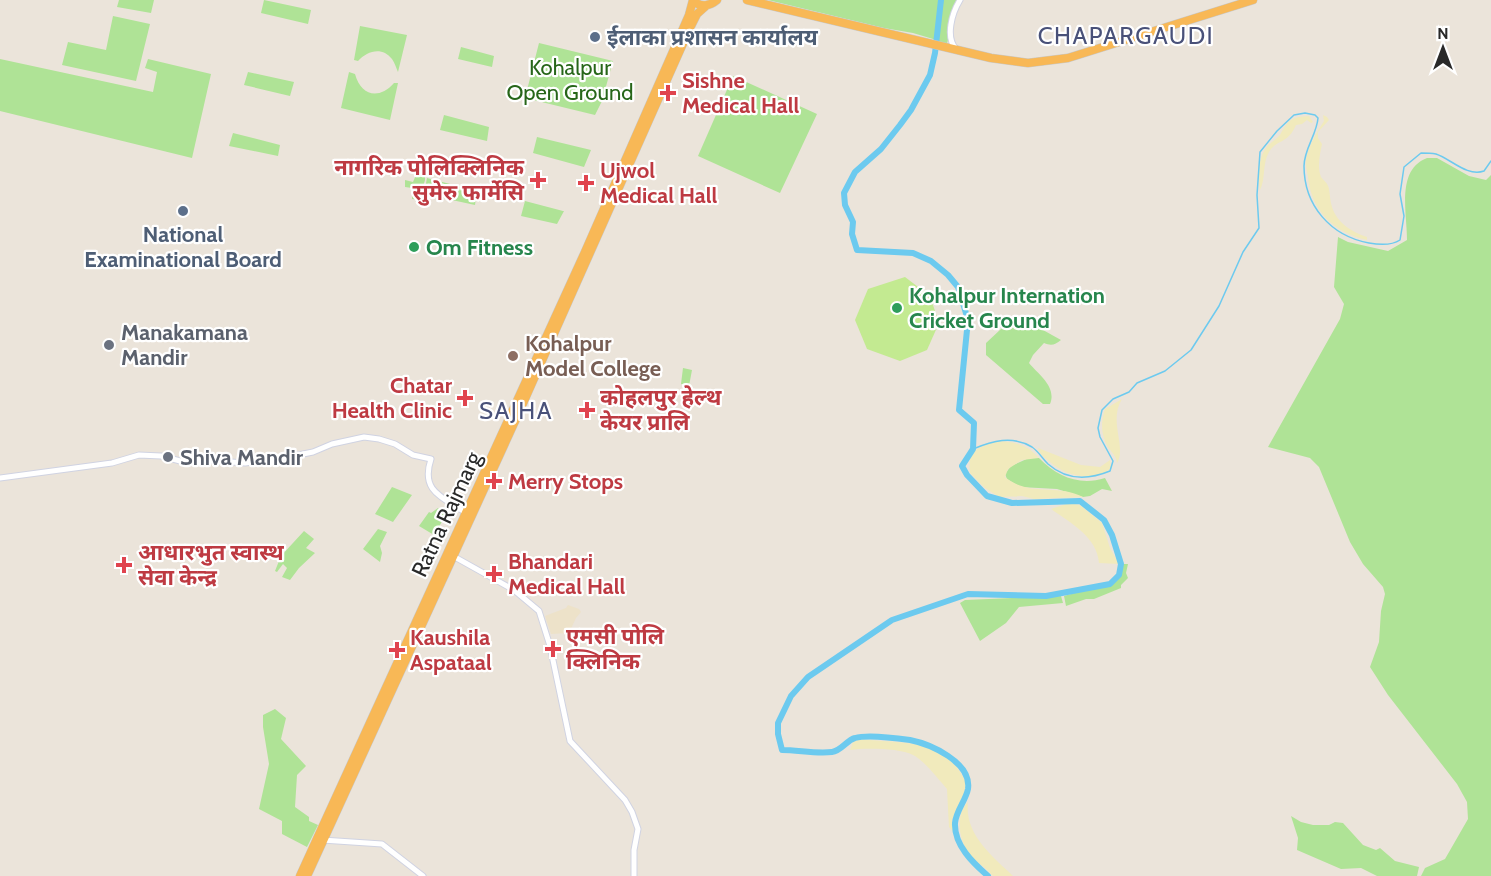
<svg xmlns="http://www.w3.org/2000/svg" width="1491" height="876" viewBox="0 0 1491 876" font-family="Cabin,'Noto Sans Devanagari',sans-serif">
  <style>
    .education { fill: #ede2c9 }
    .green { fill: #afe396 }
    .sand { fill: #f1eabc }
    .pitch { fill: #c3ea91 }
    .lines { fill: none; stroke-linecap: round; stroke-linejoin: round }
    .stream { stroke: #6ccaef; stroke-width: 1.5 }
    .river { stroke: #6ccaef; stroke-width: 6 }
    .tertiary-casing { stroke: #d0d3e2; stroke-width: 7 }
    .trunk-casing { stroke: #c7c7c7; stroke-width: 9 }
    .tertiary { stroke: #fff; stroke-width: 5 }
    .trunk { stroke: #f8b856; stroke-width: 8 }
    .service-dot { fill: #5c6f8a; stroke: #fff; stroke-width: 2 }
    .health-dot { fill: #e0444e; stroke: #fff; stroke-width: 2 }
    .leisure-dot { fill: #2e9e5b; stroke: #fff; stroke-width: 2 }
    .worship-dot { fill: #6b7280; stroke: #fff; stroke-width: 2 }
    .education-dot { fill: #8d6e63; stroke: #fff; stroke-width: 2 }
    .labels { text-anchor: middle; stroke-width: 4.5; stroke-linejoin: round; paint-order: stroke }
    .service-label { font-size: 22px; font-weight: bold; fill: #4e5e75; stroke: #fff; text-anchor: start }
    .park-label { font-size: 22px; fill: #276619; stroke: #fff }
    .health-label { font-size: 22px; font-weight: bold; fill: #be3a42; stroke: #fff; text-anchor: start }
    .leisure-label { font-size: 22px; font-weight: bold; fill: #27864d; stroke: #fff; text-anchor: start }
    .worship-label { font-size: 22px; font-weight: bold; fill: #5b616d; stroke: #fff; text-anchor: start }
    .education-label { font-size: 22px; font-weight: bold; fill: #785e54; stroke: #fff; text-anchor: start }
    .street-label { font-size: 22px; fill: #292929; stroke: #fff }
    .neighbourhood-label { font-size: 24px; letter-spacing: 1.5px; fill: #495179; stroke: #fff }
  </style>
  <rect width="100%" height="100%" fill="#ebe4da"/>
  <path class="education" d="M568,605L579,609L581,612L576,618L569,633L551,634L545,616L566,608Z"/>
  <path class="green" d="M119,0H154L151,13L117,7Z
    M264,0L311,10L308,24L261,13Z
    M768,0H959L946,47L933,39L913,33L884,28Z
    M113,16L150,24L136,81L62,65L68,42L106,50Z
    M360,26L407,35L398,72C396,68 395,63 392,59C382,46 367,51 358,61L354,60Z
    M539,43L613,61L602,101L595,115L525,98Z
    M461,47L494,56L492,67L458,59Z
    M0,59L153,92L157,72L145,68L148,59L211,74L192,158L0,111Z
    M248,72L294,82L290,96L244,85Z
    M349,72L355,74C361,96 379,100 394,83H398L390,120L341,108Z
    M733,76L817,114L780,193L698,156Z
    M444,115L489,127L487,141L440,130Z
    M233,133L280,145L278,156L229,146Z
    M537,137L591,150L584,167L533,153Z
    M1427,158H1437L1469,176L1486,180L1491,175V876H1421L1425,868L1445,859L1468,819L1467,802L1457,784L1388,695L1370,667L1379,642L1381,611L1385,594L1383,587L1363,564L1350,542L1319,467L1310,458L1268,447L1340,319L1344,304L1334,287L1338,237L1348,242L1388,251L1407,240C1407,212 1396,170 1427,158Z
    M416,175H425V180L419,200L412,199V188L405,187V180L413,182Z
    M427,178L477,191L475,205L424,194Z
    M525,201L563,211H564L557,224L521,216Z
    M1016,315L1061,340C1055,345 1051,346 1044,343L1033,355L1029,363C1039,375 1057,387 1050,404H1043L986,355V343Z
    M683,368L692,370L689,386L681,384Z
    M1029,458H1039C1057,477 1080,486 1105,478L1112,491L1102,489L1090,496L1083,497L1057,489L1020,487L1007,479L1005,474L1011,466Z
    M392,487L412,495L393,522L375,514Z
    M438,508L447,513L434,535L419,526L429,512L431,513Z
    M378,529L387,532L380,546L382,553L380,562L363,549Z
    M304,531L314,539L306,548L315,553L299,568L290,580L282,577L287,568L283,564L277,572L275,571L281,556Z
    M1122,564H1128L1126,573L1128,578L1121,585V588L1094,599H1086L1066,606L1064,596L1113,582L1120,577Z
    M1061,596L1063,603L1019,607L1006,623L980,641L960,603L965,600Z
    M275,709L286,718L281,739L306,766L297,775L295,807L309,817V821L318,825L307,847L282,834V821L259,809L269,764L263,727V715Z
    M1291,816L1301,822L1313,825H1329L1335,822L1343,823L1363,845L1376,850L1380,848L1395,861L1419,867L1417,876H1377L1361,868L1341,869L1297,850L1298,838Z"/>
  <path class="sand" d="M1323,115L1327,117L1329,120L1318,132V138L1322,144C1320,153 1317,167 1321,177C1324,181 1328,183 1329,189C1330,195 1330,201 1332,207C1337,223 1352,232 1367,237V240C1335,233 1311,211 1308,177C1307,171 1305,165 1306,159C1309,145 1317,132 1324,121Z
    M1309,116L1313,122L1311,123L1307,120L1302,124L1296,125C1288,144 1277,139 1269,152C1262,164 1266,178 1260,190C1258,178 1258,158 1266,148C1269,143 1276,140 1280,135C1288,120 1291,117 1309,116Z
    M1122,399C1108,421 1127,447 1117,463C1116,457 1114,455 1111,451C1101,439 1100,423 1105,409Z
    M997,441C1013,441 1028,445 1039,458L1022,460L1008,469L1005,477C1029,497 1056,483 1083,497L1034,499L1022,496L999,497L985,488L970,473C967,450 977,448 997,441Z
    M1038,448L1081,465L1100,467L1110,460L1111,468C1094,483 1065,476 1050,462C1044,457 1040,455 1038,448Z
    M1069,503L1080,505L1102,523L1110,548L1119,564L1099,563C1097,537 1071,523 1051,509Z
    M860,739C902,744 946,737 966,783L964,794L952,820L955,834L949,827L947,789C938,779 924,760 913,755C899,748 865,748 850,750L853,742Z
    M968,802C964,834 992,856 1013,876H993C986,868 978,863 971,856C959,842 954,816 968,802Z"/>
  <path class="pitch" d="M905,277L930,296L939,323L927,350L900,361L867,349L855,320L868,289Z"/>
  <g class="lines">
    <path class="stream" d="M973,449C992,441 1012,435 1032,447C1038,451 1043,459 1048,464C1067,481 1088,480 1110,471L1113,461L1100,437L1098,428L1102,410L1113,399L1129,392L1137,383L1165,371L1191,350L1219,306L1243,252L1259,228L1257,195L1260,152L1277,131L1294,115L1305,113L1315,115L1318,118C1317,134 1304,149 1304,166C1304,206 1331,236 1369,243C1380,245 1391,246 1400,240L1404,216L1400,194L1404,167L1421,153C1425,153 1431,153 1436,154C1451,159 1467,177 1484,171L1491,161"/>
    <path class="river" d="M941,0L935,53L930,75L911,110L900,125L881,149L855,172L844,193L845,205L853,222L852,234L857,250L913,253L931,261L948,275L958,287L968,320L959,410L974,423L973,449L962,466L967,475L987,496L1012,503L1080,501L1104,520L1112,535L1121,564L1119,575L1110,584L1046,596L968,594L892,620L808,677L791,696L778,723V734L782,750C798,750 816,754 832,752C841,751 847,740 855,738C868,734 896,738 910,740C930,744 972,762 968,789C966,800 956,811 955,823C954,845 973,863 988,876"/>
    <defs>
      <path id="tertiary" d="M956,49C945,37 952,13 960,0
        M0,478L112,463L139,455L161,456L188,463L204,460L245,463L293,456L313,452L332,444L364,437L379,439L395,444L413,455L431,459C420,492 443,497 466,513
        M453,556L514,590L539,611L550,646L570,741L625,800L632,812L638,829L634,850V876
        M322,840L382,844L423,876"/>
      <path id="trunk" d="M693,0C700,8 710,6 717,0
        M747,0L991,58L1028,63L1068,58L1253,0
        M300,876L585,252L689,15L693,0
        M307,876L516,419L689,30L697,14L707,5"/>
    </defs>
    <use href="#tertiary" class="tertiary-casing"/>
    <use href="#trunk" class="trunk-casing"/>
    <use href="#tertiary" class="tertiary"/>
    <use href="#trunk" class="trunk"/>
  </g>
  <g class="service-dot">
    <circle cx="595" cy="37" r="6"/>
    <circle cx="183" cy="211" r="6"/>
  </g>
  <g class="health-dot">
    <path d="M665 84h6v6h6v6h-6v6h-6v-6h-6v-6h6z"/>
    <path d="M535 171h6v6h6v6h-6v6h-6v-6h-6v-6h6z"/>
    <path d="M583 174h6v6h6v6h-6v6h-6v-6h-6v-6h6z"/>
    <path d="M462 389h6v6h6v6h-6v6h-6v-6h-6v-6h6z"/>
    <path d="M584 401h6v6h6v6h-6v6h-6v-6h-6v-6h6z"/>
    <path d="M491 472h6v6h6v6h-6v6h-6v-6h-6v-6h6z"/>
    <path d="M121 556h6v6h6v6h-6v6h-6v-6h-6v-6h6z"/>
    <path d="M491 565h6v6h6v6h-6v6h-6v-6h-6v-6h6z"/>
    <path d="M550 640h6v6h6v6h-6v6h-6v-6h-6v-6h6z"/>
    <path d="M394 641h6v6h6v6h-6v6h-6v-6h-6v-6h6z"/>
  </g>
  <g class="leisure-dot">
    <circle cx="414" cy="247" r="6"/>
    <circle cx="897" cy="308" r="6"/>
  </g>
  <g class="worship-dot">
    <circle cx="109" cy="345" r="6"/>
    <circle cx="168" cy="457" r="6"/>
  </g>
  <circle class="education-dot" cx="513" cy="356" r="6"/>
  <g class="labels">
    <g class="service-label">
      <text x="607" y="45">ईलाका प्रशासन कार्यालय</text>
      <text x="183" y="242" text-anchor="middle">National<tspan x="183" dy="25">Examinational Board</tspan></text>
    </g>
    <g class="park-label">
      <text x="570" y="75">Kohalpur<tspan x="570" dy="25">Open Ground</tspan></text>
    </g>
    <g class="health-label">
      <text x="682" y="88">Sishne<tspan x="682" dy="25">Medical Hall</tspan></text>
      <text x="524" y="175" text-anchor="end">नागरिक पोलिक्लिनिक<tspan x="524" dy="25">सुमेरु फार्मेसि</tspan></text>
      <text x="600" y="178">Ujwol<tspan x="600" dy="25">Medical Hall</tspan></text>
      <text x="452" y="393" text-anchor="end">Chatar<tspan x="452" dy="25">Health Clinic</tspan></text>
      <text x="600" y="405">कोहलपुर हेल्थ<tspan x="600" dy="25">केयर प्रालि</tspan></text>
      <text x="508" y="489">Merry Stops</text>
      <text x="138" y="560">आधारभुत स्वास्थ<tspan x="138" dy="25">सेवा केन्द्र</tspan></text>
      <text x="508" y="569">Bhandari<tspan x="508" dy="25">Medical Hall</tspan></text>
      <text x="566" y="644">एमसी पोलि<tspan x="566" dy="25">क्लिनिक</tspan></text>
      <text x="410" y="645">Kaushila<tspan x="410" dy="25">Aspataal</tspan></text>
    </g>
    <g class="leisure-label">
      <text x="426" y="255">Om Fitness</text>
      <text x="909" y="303">Kohalpur Internation<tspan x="909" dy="25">Cricket Ground</tspan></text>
    </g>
    <g class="worship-label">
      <text x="121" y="340">Manakamana<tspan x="121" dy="25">Mandir</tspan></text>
      <text x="180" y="465">Shiva Mandir</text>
    </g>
    <g class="education-label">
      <text x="525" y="351">Kohalpur<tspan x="525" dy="25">Model College</tspan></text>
    </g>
    <g class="street-label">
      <text transform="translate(446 514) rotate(-65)" y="8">Ratna Rajmarg</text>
    </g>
    <g class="neighbourhood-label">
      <text x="1126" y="44">CHAPARGAUDI</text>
      <text x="516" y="419">SAJHA</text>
    </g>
  </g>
  <g transform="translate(1443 48)" stroke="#ffffff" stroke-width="4.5" paint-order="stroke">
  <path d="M0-4.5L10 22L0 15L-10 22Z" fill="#292929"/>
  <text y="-9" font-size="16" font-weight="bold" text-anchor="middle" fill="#292929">N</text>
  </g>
</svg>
